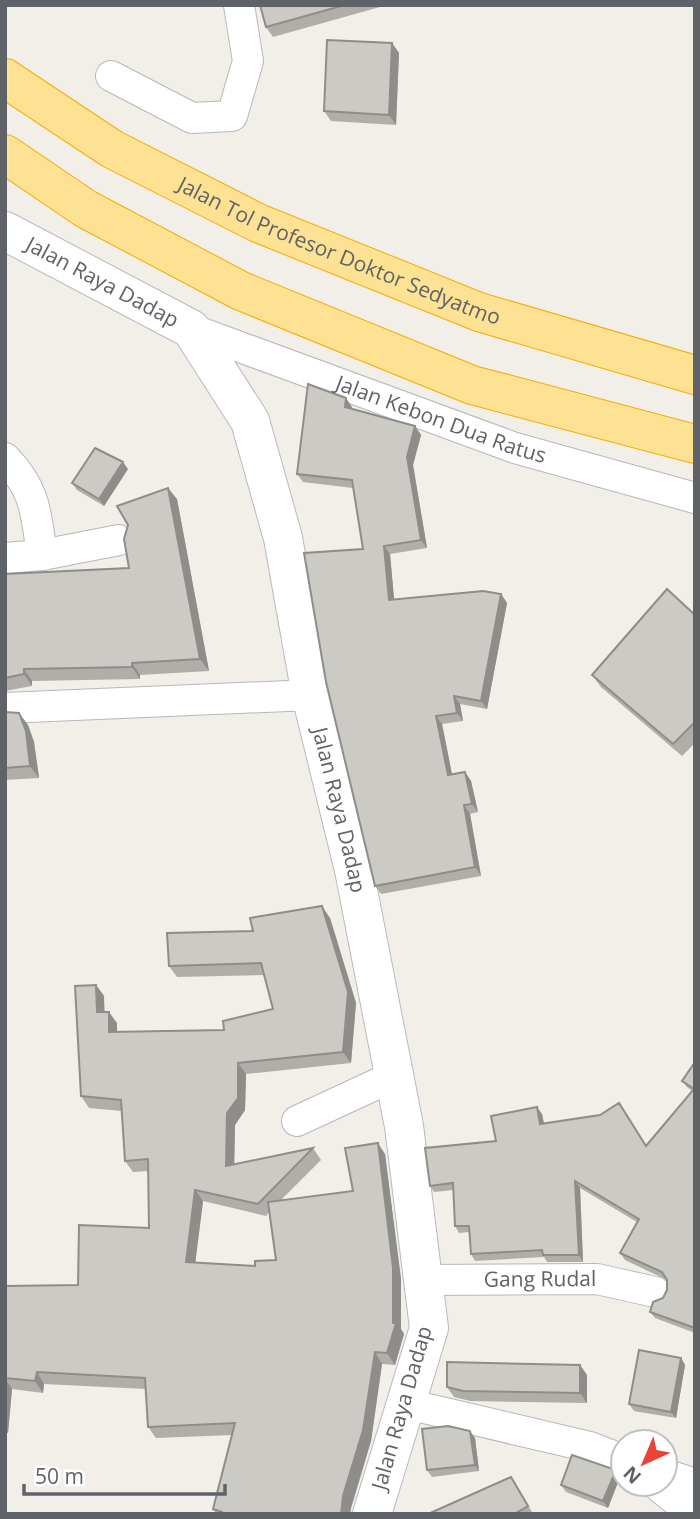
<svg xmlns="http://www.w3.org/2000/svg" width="700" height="1519" viewBox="0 0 700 1519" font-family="'Open Sans',sans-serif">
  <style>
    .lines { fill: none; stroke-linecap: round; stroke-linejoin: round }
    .minor-casing { stroke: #b5b8bc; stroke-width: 32 }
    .secondary-casing { stroke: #b6babf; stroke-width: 40 }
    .motorway-casing { stroke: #f9ab00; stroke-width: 40 }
    .minor { stroke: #fff; stroke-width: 30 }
    .secondary { stroke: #fff; stroke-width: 38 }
    .motorway { stroke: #fde293; stroke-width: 38 }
    .wall { fill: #afaea9; fill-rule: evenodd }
    .shaded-wall { fill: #8f8d8a }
    .building { fill: #cccac5; stroke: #8f8d8a; stroke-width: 2 }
    .labels { text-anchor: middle; stroke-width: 6; stroke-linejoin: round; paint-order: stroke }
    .street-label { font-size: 21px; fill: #5f6368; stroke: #fff }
  </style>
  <rect width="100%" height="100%" fill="#f1efe8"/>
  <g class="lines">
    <defs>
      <g id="minor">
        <path d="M111,76L192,118L232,116L248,61L239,5"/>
        <path id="s1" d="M191,329L515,448L695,498"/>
        <path d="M5,458C36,490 36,513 42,555"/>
        <path d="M5,558L42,555L119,540"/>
        <path d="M5,708L311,695"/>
        <path d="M297,1121L394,1076"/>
        <path id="s2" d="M423,1280L597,1279L655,1292"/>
        <path d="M407,1404L590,1447L623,1460"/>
        <path d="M665,1474L695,1484"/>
        <path d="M656,1484L693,1514"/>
      </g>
      <g id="secondary">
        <path id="s3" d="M5,231L191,329L250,421L263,467L283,538L311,695L354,870L404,1126L429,1328L372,1514"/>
      </g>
      <g id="motorway">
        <path id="s4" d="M5,78L112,149L258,223L479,312L695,375"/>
        <path d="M5,154L86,209L241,291L472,385L695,444"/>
      </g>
    </defs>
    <use href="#minor" class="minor-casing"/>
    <use href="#secondary" class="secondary-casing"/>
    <use href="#motorway" class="motorway-casing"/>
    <use href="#minor" class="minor"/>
    <use href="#secondary" class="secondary"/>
    <use href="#motorway" class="motorway"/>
  </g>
  <path class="wall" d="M260,5H387L273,37L266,27Z
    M392,43L399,53L396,125L331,121L324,111Z
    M352,407V409L415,426L421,435L413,465L427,548L390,554L394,600L501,594L507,603L487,709L460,704L463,721L442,724L452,775L465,772L471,781L478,812L470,814L481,876L381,894L375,886L363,549L353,488L303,482L297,474Z
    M128,469L104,506L77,490L72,483Z
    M177,499L209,671L140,675V679L32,681V686L5,691V574L129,568Z
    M695,615V743L682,756L601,687L592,675Z
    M5,712L19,713L28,725L34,742L39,778L5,780Z
    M330,918L356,1003L351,1063L246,1074L245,1110L235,1125L234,1164L313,1148L321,1160L281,1200L353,1191L385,1154L401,1279V1329L404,1334L395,1365L382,1364L371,1441L351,1508L350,1514H216L213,1509L232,1435L156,1438L148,1427L146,1389L44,1384L43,1393L12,1389L8,1433H5V1286L78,1285L149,1228L148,1171L133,1172L125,1161L122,1111L89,1108L81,1096L96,985L104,996V1012L117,1023V1032L224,1030L273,1009L264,975L177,977L169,966L253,931ZM203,1201L266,1216L269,1212L276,1260L255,1266L195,1263Z
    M695,1062V1333L655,1318L650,1312L663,1298L667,1290V1280L625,1260L620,1253L637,1222L580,1188L583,1262H547L544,1257L475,1261L471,1254L469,1232L459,1233L455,1226L453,1190L434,1192L430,1186L496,1141L542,1114L544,1123L646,1146L692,1091L687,1087L682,1081Z
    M681,1358L685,1365L676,1418L634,1411L629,1404Z
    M580,1365L587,1375V1403L470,1401L454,1397L447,1387Z
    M475,1438L479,1471L432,1477L427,1470Z
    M620,1477L608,1508L566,1492L561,1485Z
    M515,1483L532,1512L529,1514H428Z"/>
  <path class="shaded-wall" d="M392,43L399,53L396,125L389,115Z
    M346,398L352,407L351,416L345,407Z
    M415,426L421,435L413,465L427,548L421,540L407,457Z
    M123,462L128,469L104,506L99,499Z
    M168,488L177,499L209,671L200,659Z
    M384,546L390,554L395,609L389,600Z
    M501,594L507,603L487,709L481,701Z
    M132,663L140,675V679L132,667Z
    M24,669L32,681V686L24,674Z
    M454,696L460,704L463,721L457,713Z
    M19,713L28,725L34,742L39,778L30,766Z
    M436,716L442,724L454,784L448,775Z
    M465,772L471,781L478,812L472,804Z
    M464,805L470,814L481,876L475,867Z
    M322,906L330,918L356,1003L351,1063L343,1052Z
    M96,985L104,996L105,1023L97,1012Z
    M109,1012L117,1023V1043L109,1032Z
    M238,1063L246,1074L245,1110L235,1125L234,1177L226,1166L227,1113Z
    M537,1107L542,1114L545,1130L540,1124Z
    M378,1143L385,1154L401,1279V1329L404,1334L395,1365L387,1353L393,1323Z
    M575,1181L580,1188L583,1262L579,1255Z
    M195,1190L203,1201L194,1273L186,1262Z
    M375,1352L382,1364L371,1441L351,1508L350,1514H341L343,1496Z
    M681,1358L685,1365L676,1418L671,1412Z
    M580,1365L587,1375V1403L580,1393Z
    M37,1372L44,1384L43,1393L35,1381Z
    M5,1379L12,1389L8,1433L5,1429Z
    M470,1431L475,1438L479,1471L475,1465Z
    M616,1470L620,1477L608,1508L603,1501Z"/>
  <path class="building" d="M260,5H345L266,27Z
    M327,40L392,43L389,115L324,111Z
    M308,384L346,398L345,407L415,426L407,457L421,540L384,546L389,600L483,591L501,594L481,701L454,696L457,713L436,716L448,775L465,772L472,804L464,805L475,867L375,886L326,682L304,553L363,549L352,480L297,474Z
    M95,448L123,462L99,499L72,483Z
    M168,488L200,659L132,663V667L24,669V674L5,678V574L129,568L124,539L128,525L117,506Z
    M667,589L695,615V722L673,744L592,675Z
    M5,712L19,713L26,731L30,766L5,768Z
    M322,906L348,992L343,1052L238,1063V1098L227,1113L226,1166L313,1148L258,1204L195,1190L186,1262L255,1266V1261L276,1260L268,1202L353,1191L345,1148L378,1143L393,1268V1323H396L387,1353L375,1352L363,1430L343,1496L341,1514H222V1512L213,1509L235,1423L148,1427L145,1378L37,1372L35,1381L5,1378V1286L78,1285L79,1225L149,1228L148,1159L125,1161L121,1100L81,1096L75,986L96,985L97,1012H109V1032L224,1030L223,1021L273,1009L261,963L169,966L167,933L253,931L250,918Z
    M695,1062V1328L650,1312L653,1302L663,1298L667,1290V1280L662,1272L620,1253L639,1219L575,1181L579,1255H543L542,1250L471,1254L469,1226H455L453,1183L430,1186L425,1148L496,1141L491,1116L537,1107L540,1124L600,1115L619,1103L646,1146L694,1089L682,1081Z
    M639,1350L681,1358L671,1412L629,1404Z
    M447,1362L580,1365V1393L463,1391L447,1387Z
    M448,1426L470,1431L475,1465L427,1470L422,1429Z
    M572,1455L616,1470L603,1501L561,1485Z
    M511,1477L528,1506L514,1514H428Z"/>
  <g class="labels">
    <g class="street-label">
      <text dy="7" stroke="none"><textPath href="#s4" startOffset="378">Jalan Tol Profesor Doktor Sedyatmo</textPath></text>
      <text dy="7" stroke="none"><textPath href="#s3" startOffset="110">Jalan Raya Dadap</textPath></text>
      <text dy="7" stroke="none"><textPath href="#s1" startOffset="266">Jalan Kebon Dua Ratus</textPath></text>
      <text dy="7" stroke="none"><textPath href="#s3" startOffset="719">Jalan Raya Dadap</textPath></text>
      <text dy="7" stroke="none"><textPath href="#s2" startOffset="117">Gang Rudal</textPath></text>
      <text transform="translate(402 1408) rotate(-74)" y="7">Jalan Raya Dadap</text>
    </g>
  </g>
  <rect width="700" height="1519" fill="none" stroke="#5f6368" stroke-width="14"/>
  <g transform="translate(644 1463) rotate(224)"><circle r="33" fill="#ffffff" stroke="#bfc1c3" stroke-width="2"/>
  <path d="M0-5L12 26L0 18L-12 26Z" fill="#ea4335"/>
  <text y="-10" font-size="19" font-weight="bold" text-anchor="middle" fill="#5f6368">N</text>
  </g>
  <path d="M24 1484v10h201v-10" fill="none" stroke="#5f6368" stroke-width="3.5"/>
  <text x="35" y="1484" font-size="21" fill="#5f6368" stroke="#ffffff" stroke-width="5" paint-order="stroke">50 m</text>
</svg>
